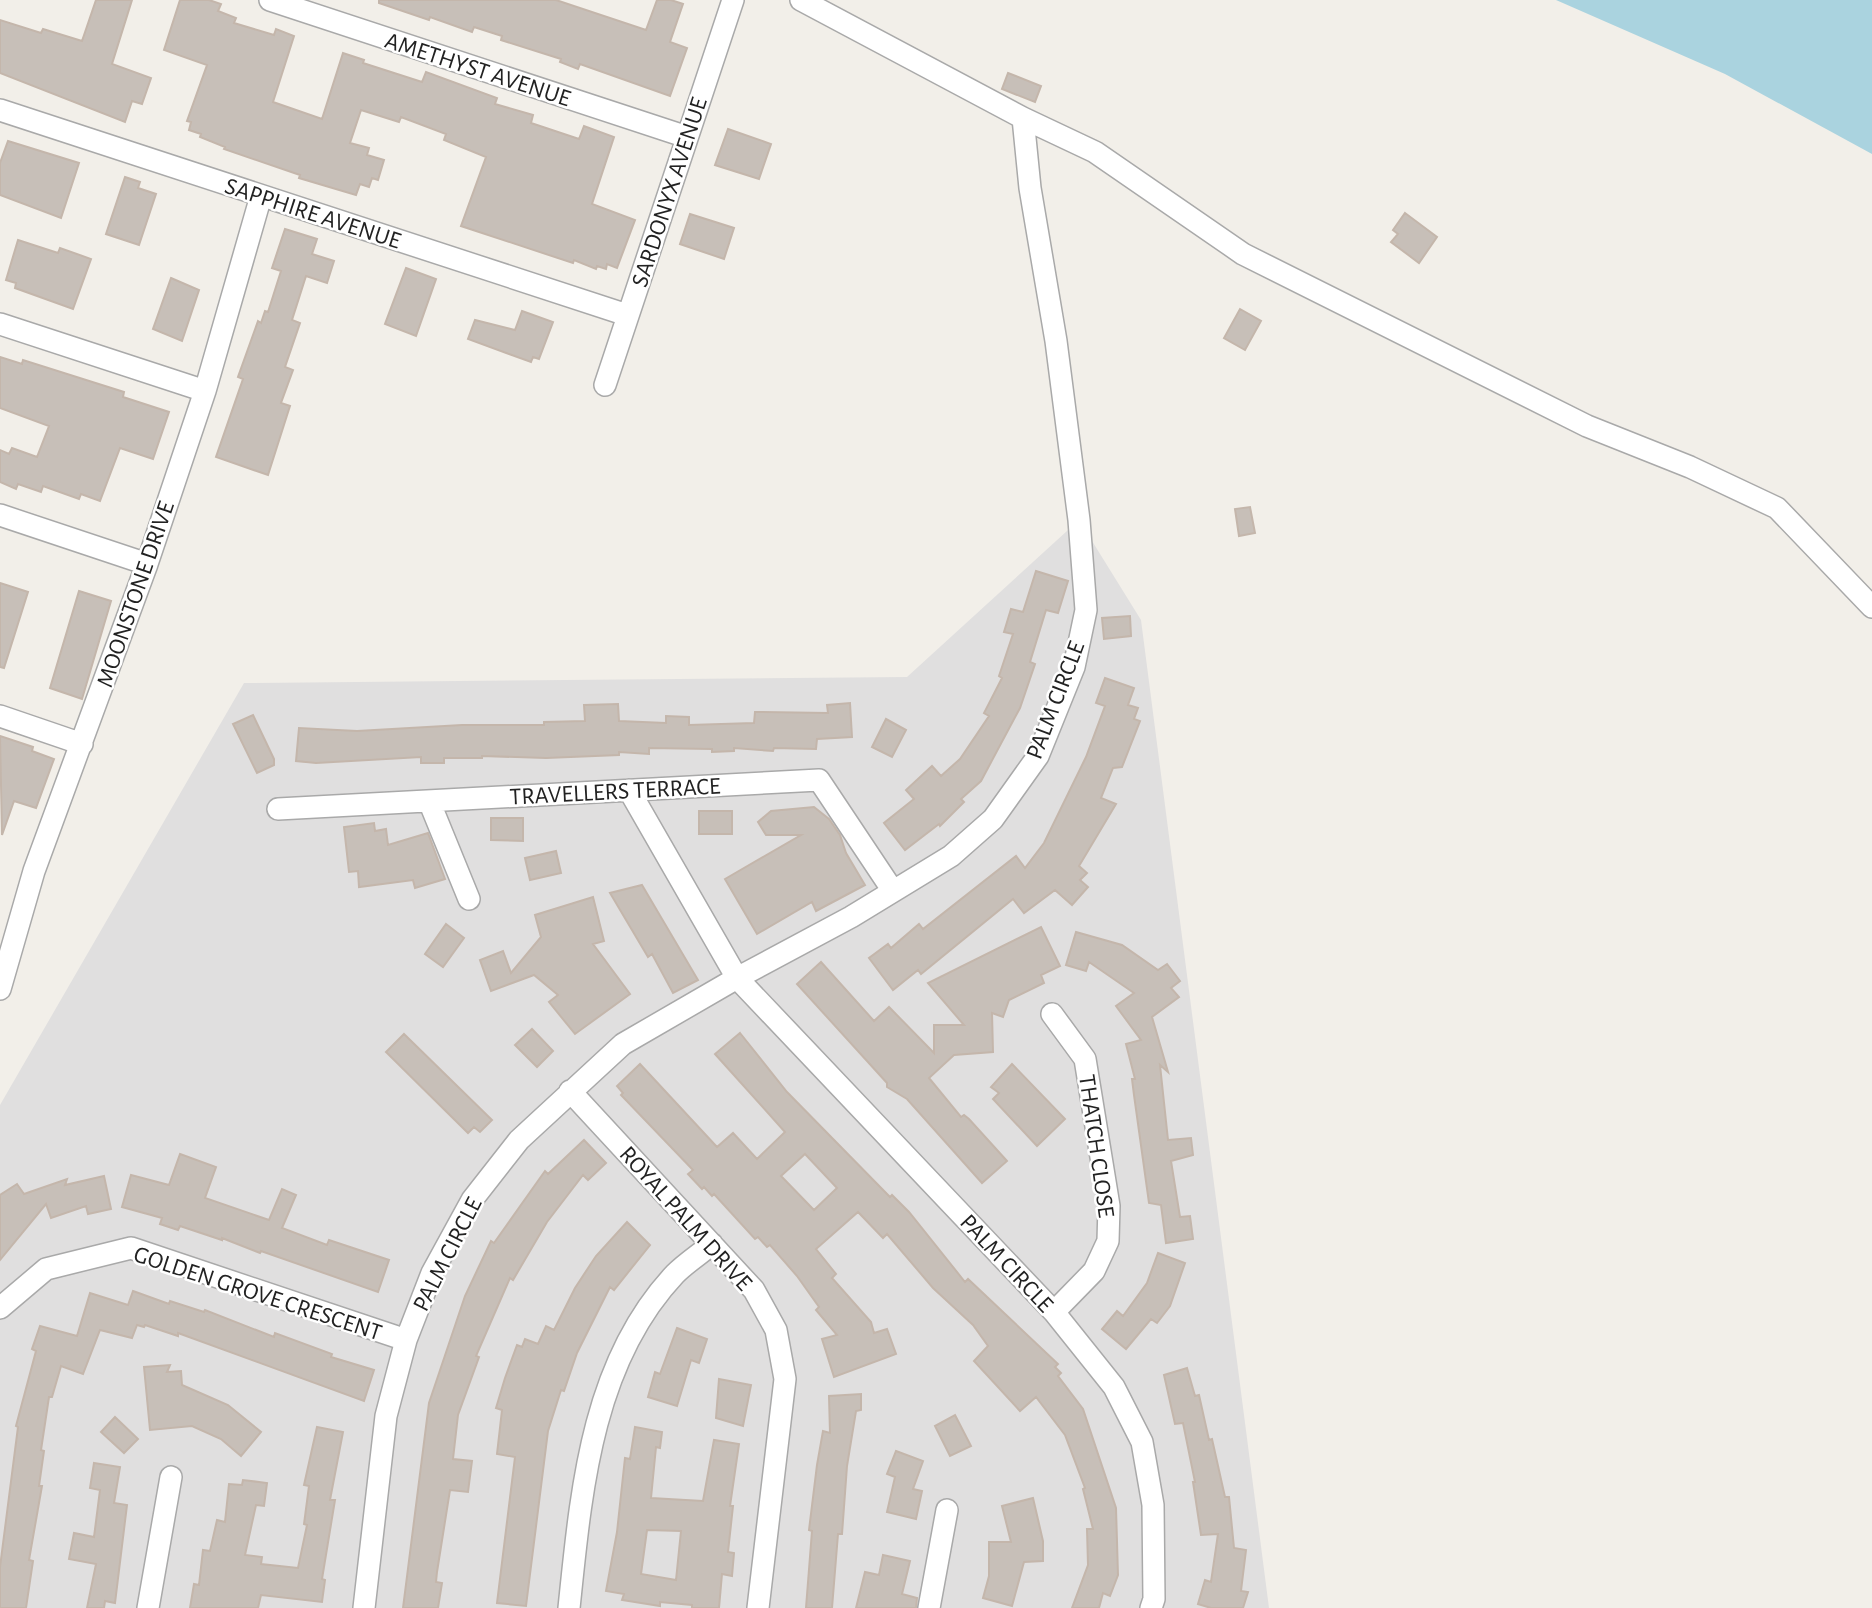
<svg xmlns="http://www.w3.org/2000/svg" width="1872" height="1608" viewBox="0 0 1872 1608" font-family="'Alegreya Sans',sans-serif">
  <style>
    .residential { fill: #e0dfdf }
    .water { fill: #aad3df }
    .building { fill: #c7bfb8; stroke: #c4b6ab; stroke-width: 2; fill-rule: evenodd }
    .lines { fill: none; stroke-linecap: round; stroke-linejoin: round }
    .street-casing { stroke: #a9a9a9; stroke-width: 24 }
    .street { stroke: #fff; stroke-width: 21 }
    .labels { text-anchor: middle; stroke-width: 5; stroke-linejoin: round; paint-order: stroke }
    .street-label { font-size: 24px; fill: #222; stroke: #fff }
  </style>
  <rect width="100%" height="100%" fill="#f2efe9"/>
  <path class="residential" d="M1079,520L1141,620L1269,1608H0V1105L244,683L907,677Z"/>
  <path class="water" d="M1556,0H1872V154L1725,74Z"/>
  <path class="building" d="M96,0H132L112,64L151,78L142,104L132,101L125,122L0,73V20L41,33L43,29L82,41Z
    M180,0H209L221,4L218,11L236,18L234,23L274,35L276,29L294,36L273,102L322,119L343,53L364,60L363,63L422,82L426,72L497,98L495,104L533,115L531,123L579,139L584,126L614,137L592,204L635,220L617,268L607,264L606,269L597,266L596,269L574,260L573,263L461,226L486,157L444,140L446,134L401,117L399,122L361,110L350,143L369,148L367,155L384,160L378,180L372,178L369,187L360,184L356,195L299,178L300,175L224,149L225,147L200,137L201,134L189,130L191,122L187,121L207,65L164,50Z
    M379,0H556L646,30L657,0H671L683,4L670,42L687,48L670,96L580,64L578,69L560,62L561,59L501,40L502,36L474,27L472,32L430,17L429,20L379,3Z
    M1008,73L1041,86L1035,102L1002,89Z
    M728,129L771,144L759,179L715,165Z
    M8,141L79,163L61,218L0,195V163Z
    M125,177L140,182L138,188L156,194L139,245L106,234Z
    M1405,213L1437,237L1419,263L1391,242L1398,234L1393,230Z
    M690,214L734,228L724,259L680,244Z
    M285,229L317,239L312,254L334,261L327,283L306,276L292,320L300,323L285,367L293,370L281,403L290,406L268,475L216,457L243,379L238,377L258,321L261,323L265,311L268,312L281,271L272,268Z
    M18,240L58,253L60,248L91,259L73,309L15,288L16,283L6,280Z
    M406,268L436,279L416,336L385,324Z
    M171,278L199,290L182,341L153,329Z
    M1240,309L1261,321L1245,350L1224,338Z
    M522,311L553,322L539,359L533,357L531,362L468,339L475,320L515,330Z
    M0,357L22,364L23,360L124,392L123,397L169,412L153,459L120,448L100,501L81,494L79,499L43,486L41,492L18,484L16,489L0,482V450L9,454L12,448L37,457L49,426L0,408Z
    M1250,507L1255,533L1239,536L1235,509Z
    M1036,571L1068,581L1058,613L1046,610L1030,662L1035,664L1020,708L981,781L961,799L964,802L940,826L939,824L905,850L884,823L914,799L906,790L932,766L941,776L960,759L989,716L984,713L1002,678L999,676L1013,634L1004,632L1011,609L1023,612Z
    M0,583L28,592L4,668L0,667Z
    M79,591L111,601L82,699L50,688Z
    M1130,616L1131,636L1104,639L1102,618Z
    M1105,678L1134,688L1128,705L1138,708L1134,719L1140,721L1122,767L1113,768L1101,798L1116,804L1079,866L1087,873L1080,880L1088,887L1072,905L1055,890L1024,913L1013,899L921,974L918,970L893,990L869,958L888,944L891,948L919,924L923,929L1016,856L1025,868L1044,843L1086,757L1105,706L1096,703Z
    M850,703L852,737L817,739L816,749L774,748L773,751L734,748V751L712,752V749L649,748V754L619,752V755L546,758L482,756V758H444V763H421V757L316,763L296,761L299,728L357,731L462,725H544V722L585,721L584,705L618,704L619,721L666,723V716L689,717V725L754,723L755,712L828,713L827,705Z
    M253,715L274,759V765L257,773L233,724Z
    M886,719L906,730L892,757L872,747Z
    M0,736L33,747L32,751L54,759L36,808L14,801L2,835Z
    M814,807L829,819L840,835L846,853L865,885L816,911L812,902L757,934L725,879L801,835H766L758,822L771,811Z
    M699,811H732V834H699Z
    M491,818H523V841L491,840Z
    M374,823L375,831L386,829L388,845L428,833L445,879L415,888L413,880L359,887L358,871L349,872L344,827Z
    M556,851L561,873L530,880L525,858Z
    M642,885L698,980L673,993L652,954L648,957L610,893Z
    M593,897L604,941L593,944L630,994L575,1034L549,1002L558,995L534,975L491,991L480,960L503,951L511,973L541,937L535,915Z
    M446,924L464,938L443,967L425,954Z
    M1041,927L1060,966L1041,975L1044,983L1009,1000L1003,1017L992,1013L993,1052L954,1055L929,1078L961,1117L964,1115L969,1119L1007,1161L982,1183L907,1099L887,1087V1083L797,984L821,962L874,1021L889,1007L934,1053V1025H964L928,983Z
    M1076,932L1122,945L1158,970L1167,964L1180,981L1171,988L1179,997L1152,1017L1168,1072L1160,1065L1168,1140L1191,1138L1193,1155L1171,1161L1180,1217L1190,1216L1193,1239L1166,1243L1161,1205L1149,1203L1134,1095L1132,1079H1135L1126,1044L1141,1040L1116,1006L1134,993L1089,962L1086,971L1066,965Z
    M532,1029L553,1051L537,1067L515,1045Z
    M740,1033L787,1092L890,1197L892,1195L909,1212L965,1282L968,1279L1058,1364L1055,1367L1061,1373L1058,1376L1083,1409L1116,1508L1118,1575L1110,1596L1103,1593L1099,1608H1072L1088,1565L1087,1529H1093L1083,1489L1085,1488L1065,1435L1036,1397L1020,1411L974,1361L988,1346L973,1325L933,1288L887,1234L883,1238L858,1212L816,1249L836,1274L832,1278L871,1322L874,1333L887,1329L896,1354L834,1377L822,1339L837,1335L816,1310L819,1307L797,1276L770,1245L767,1247L758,1237L755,1239L714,1194L712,1196L704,1187L702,1189L688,1174L693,1170L621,1095L623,1093L617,1086L640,1064L717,1147L733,1133L757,1159L785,1132L715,1054ZM805,1154L837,1188L814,1210L781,1176Z
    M404,1034L492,1120L480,1132L474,1127L468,1133L386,1052Z
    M1012,1064L1065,1119L1037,1146L993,1099L999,1093L991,1087Z
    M584,1140L606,1163L588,1180L583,1175L547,1222L513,1280L510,1278L476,1356L479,1357L458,1415L453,1459L472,1461L468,1492L450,1490L437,1572L436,1582L442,1583L438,1608H403L429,1403L465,1296L491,1241L494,1243L545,1171L548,1174Z
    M180,1154L216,1167L205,1198L269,1220L282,1189L296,1195L282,1228L327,1245L329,1240L389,1260L378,1292L261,1251L260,1253L222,1238V1240L180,1226L178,1230L160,1224L162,1218L122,1207L131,1175L169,1185Z
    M104,1176L111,1209L88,1214L86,1206L51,1218L46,1204L0,1260V1195L17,1184L24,1194L67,1179L65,1185Z
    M627,1222L650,1245L614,1290L610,1287L577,1353L564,1391L561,1390L548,1431L526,1606L497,1603L515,1457L497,1454L502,1410L496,1408L505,1378L517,1345L522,1347L525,1339L538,1344L546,1326L554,1330L575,1288L596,1256Z
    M1158,1253L1185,1263L1170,1306L1157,1323L1151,1319L1126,1349L1102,1329L1117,1311L1123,1316L1147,1283Z
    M133,1291L169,1304L170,1301L204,1312L205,1310L274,1337L275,1333L332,1354L331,1357L374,1370L364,1401L178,1333V1336L145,1325L144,1327L137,1325L132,1338L100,1330L83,1374L61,1366L52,1397H49L41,1450L44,1451L39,1486H42L29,1560L33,1561L26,1608H0V1567L18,1427L16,1426L36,1351L32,1349L40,1326L77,1336L90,1293L128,1305Z
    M677,1328L707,1339L699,1363L691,1360L677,1406L648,1397L655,1372L660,1374Z
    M170,1365L167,1372L181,1371L182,1385L228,1405L261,1432L241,1456L221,1439L192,1426L150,1430L144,1367Z
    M1187,1368L1195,1396L1199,1395L1209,1440L1212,1439L1225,1497H1229L1234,1548L1246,1550L1241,1591L1248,1592L1243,1608H1211L1198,1604L1205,1580L1211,1582L1218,1534L1201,1535L1193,1482H1195L1183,1423L1175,1424L1164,1375Z
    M719,1379L751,1385L743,1426L716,1418Z
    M861,1394V1410L856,1411L847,1466L842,1534H838L832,1608H806L812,1531L809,1530L817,1465L823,1431L830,1433L829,1396Z
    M955,1415L971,1446L950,1456L935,1426Z
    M115,1417L138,1439L124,1453L101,1432Z
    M317,1427L343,1432L330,1500H335L322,1579L325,1580L322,1602L261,1595L258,1608H190L194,1584L199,1585L203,1550L210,1551L217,1520L225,1522L229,1484L242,1485L243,1480L267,1483L264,1506L256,1505L245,1555L262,1557L261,1564L298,1568L307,1525L304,1524L309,1486L304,1485Z
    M635,1427L662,1432L660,1448L656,1447L651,1498L703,1501L714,1440L739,1444L730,1506H733L728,1552L734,1553L732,1576L722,1574L719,1608H692V1605L660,1602V1606L622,1600L624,1594L606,1591L617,1532L625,1458L630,1459ZM647,1530L681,1531L676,1580L641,1574Z
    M896,1451L923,1461L913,1489L922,1491L916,1519L887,1512L895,1477L887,1474Z
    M94,1463L120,1467L114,1503L127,1505L115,1603L105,1601L104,1608H87L96,1564L69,1559L74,1533L94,1537L100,1490L90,1488Z
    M1033,1498L1043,1541V1561L1024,1562L1012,1606L983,1598L989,1576V1542H1011L1002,1506Z
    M883,1555L910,1561L902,1594L917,1598L916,1608H856L865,1572L879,1575Z"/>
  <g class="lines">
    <defs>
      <path id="street" d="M270,0L687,137
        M801,0L1023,118L1095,152L1243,254L1587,426L1690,467L1777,508L1872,607
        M0,110L627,315
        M0,324L205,391
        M605,385L733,0
        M0,515L147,564
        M0,716L82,744
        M629,790L737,978L1054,1312L1114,1387L1142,1442L1153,1505L1154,1599L1151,1608
        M429,801L469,899
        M278,809L819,780L893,891
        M0,989L34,871L147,564L205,391L261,196
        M1052,1014L1085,1059L1109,1206L1108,1241L1094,1271L1054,1312
        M570,1091L754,1290L776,1330L785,1379L758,1608
        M0,1308L46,1269L131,1248L406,1340
        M148,1608L171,1477
        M364,1608L386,1416L406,1340L432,1273L472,1200L519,1140L623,1044L737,978L851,917L951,856L993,819L1038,756L1074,667L1086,610L1079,520L1056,341L1030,188L1023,118
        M569,1608C581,1493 591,1363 675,1274C686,1263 700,1254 712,1244
        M929,1608L947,1510"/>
    </defs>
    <use href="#street" class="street-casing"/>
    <use href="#street" class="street"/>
  </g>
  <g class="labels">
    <g class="street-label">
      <text transform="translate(478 69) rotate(18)" y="8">AMETHYST AVENUE</text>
      <text transform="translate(669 192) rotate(-72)" y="8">SARDONYX AVENUE</text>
      <text transform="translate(313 213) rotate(18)" y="8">SAPPHIRE AVENUE</text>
      <text transform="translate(135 594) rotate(-71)" y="8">MOONSTONE DRIVE</text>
      <text transform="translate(1055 700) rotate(-69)" y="8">PALM CIRCLE</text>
      <text transform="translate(615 791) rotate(-3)" y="8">TRAVELLERS TERRACE</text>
      <text transform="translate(1097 1146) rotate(82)" y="8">THATCH CLOSE</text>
      <text transform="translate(686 1218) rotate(48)" y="8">ROYAL PALM DRIVE</text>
      <text transform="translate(447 1254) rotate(-63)" y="8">PALM CIRCLE</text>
      <text transform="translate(1007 1263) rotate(47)" y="8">PALM CIRCLE</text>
      <text transform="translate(258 1293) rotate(18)" y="8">GOLDEN GROVE CRESCENT</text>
    </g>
  </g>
</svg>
